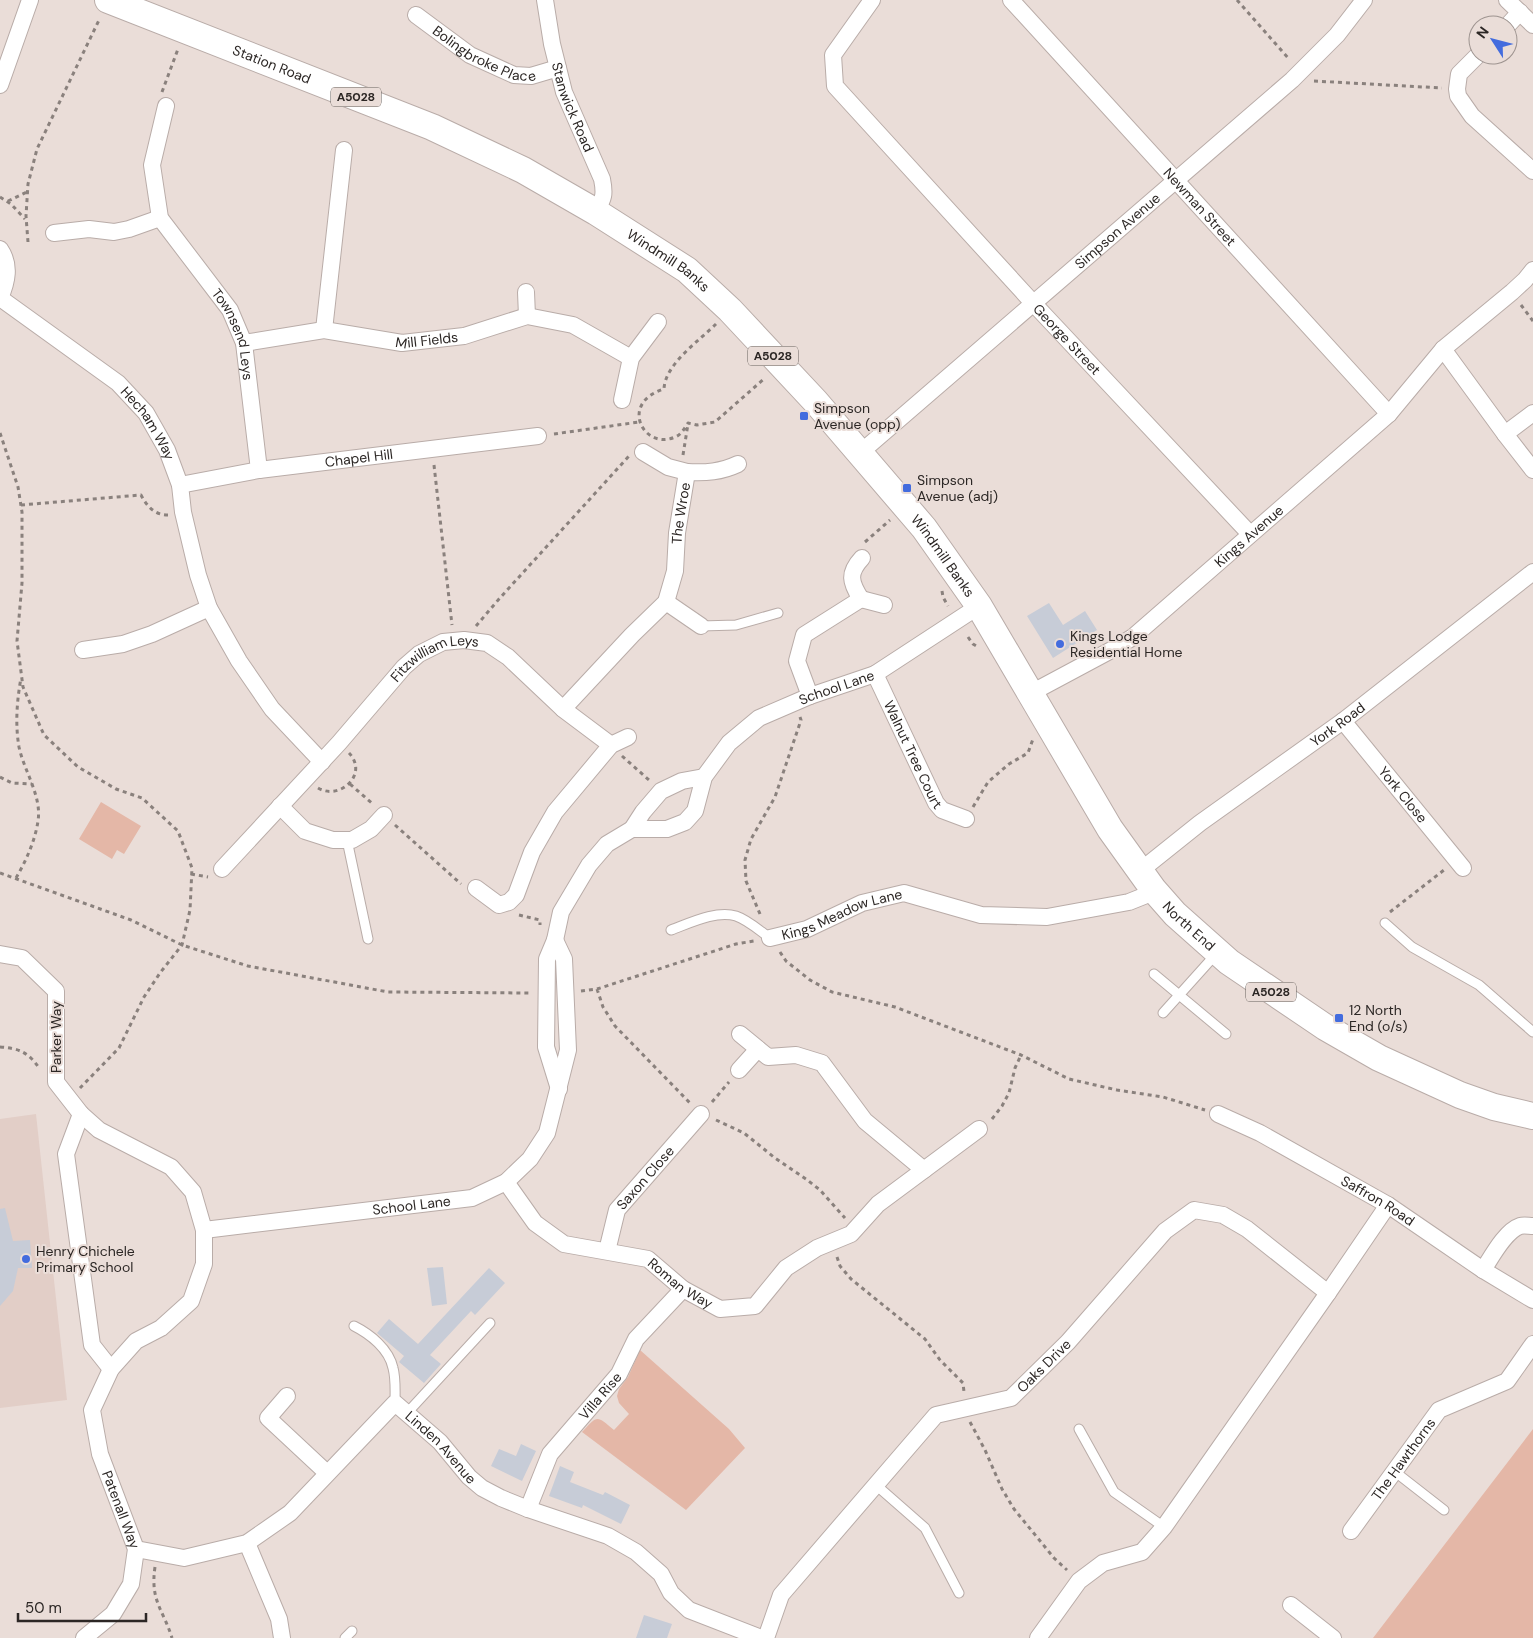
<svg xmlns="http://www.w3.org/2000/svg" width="1533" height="1638" viewBox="0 0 1533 1638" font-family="'DM Sans',sans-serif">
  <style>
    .built { fill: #e2cec7 }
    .green { fill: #e4b7a7 }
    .building { fill: #c7ccd7 }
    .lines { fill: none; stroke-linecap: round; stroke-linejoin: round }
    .lane-casing { stroke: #b9aca8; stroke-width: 11 }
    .street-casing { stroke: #b9aca8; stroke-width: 18 }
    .primary-casing { stroke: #b9aca8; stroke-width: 28 }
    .path { stroke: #8a817d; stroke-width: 3; stroke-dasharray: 4 4; stroke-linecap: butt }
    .lane { stroke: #fff; stroke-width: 9 }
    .street { stroke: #fff; stroke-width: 16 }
    .primary { stroke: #fff; stroke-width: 26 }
    .poi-dot { fill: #436cde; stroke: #eaddd8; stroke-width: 2 }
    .labels { text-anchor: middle; stroke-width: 4; stroke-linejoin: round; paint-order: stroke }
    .shield { fill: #eaddd8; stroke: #655e5b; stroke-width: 1 }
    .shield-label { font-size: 12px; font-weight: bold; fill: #2c2725 }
    .street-label { font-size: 14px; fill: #2c2725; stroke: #eaddd8 }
    .poi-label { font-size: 14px; fill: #2c2725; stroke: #eaddd8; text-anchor: start }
  </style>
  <rect width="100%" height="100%" fill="#eaddd8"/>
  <path class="built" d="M36,1114L67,1400L0,1408V1119Z"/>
  <path class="green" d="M101,802L141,826L124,854L117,850L112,859L79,839Z
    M640,1350L729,1429L745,1448L686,1510L582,1432C598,1415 596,1415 614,1430L629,1414L619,1403L617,1396L619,1389L628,1377Z
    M1533,1429V1638H1373Z"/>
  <path class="building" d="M1049,603L1063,625L1085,611L1097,630L1053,658L1027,616Z
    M5,1208L13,1241L30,1240L32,1268H18L13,1291L0,1306V1209Z
    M443,1267L447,1304L432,1306L427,1268Z
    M489,1268L505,1283L475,1315L471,1311L430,1355L441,1364L424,1383L399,1362L404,1356L377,1333L389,1319L418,1344Z
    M521,1444L536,1451L522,1481L491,1466L499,1449L516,1456Z
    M560,1466L574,1472L570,1482L603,1495L605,1492L630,1505L621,1524L583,1505L582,1508L549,1496Z
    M644,1615L672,1624L667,1638H636Z"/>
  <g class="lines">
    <defs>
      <path id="lane" d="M701,626L736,625L778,613
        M347,840L368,939
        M1385,923L1412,947L1479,985L1533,1032
        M671,930C690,923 716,910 736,916C748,920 760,931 770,938
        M1154,974L1226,1034
        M1163,1013L1216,954
        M354,1326C370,1334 389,1349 393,1368C396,1379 395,1392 395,1403
        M407,1413L490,1323
        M1079,1429L1114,1492L1164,1527
        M1394,1471L1444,1510
        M876,1485L925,1528L959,1593
        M345,1638L352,1631"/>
      <g id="street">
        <path id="s1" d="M545,0L552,44L564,92L602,179C605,194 604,198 596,212"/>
        <path id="s2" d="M872,0L833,55L835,86L1034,304L1250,534"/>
        <path id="s3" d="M1011,0L1389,414"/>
        <path d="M1507,0L1533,25"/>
        <path id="s4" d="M416,15L470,55L514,75L531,76L558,68"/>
        <path d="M1508,25L1520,12"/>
        <path d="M1478,55L1459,74L1457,89L1458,96L1472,116L1533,171"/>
        <path d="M0,85L30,0"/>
        <path id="s5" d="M166,106L152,165L160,218L230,310L244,343L259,470"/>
        <path d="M54,233L89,229L114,232L129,229L160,218"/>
        <path d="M0,249C11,265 7,282 0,298"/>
        <path d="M526,292L527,316"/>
        <path id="s6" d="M0,298L118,383L146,413L167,450L180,485L183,512L198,575L209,608L239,661L272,709L322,762"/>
        <path d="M324,330L344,150"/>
        <path id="s7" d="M244,343L324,330L402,343L464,336L527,316L573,325L631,358"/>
        <path d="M1443,349L1505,434L1533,470"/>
        <path d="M622,400L631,358L658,322"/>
        <path d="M1505,434L1533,413"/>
        <path id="s8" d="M860,453L1292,80L1337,35L1364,0"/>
        <path d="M687,472C706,473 721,472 738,464"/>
        <path id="s9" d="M180,485L259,470L538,436"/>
        <path d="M861,599L884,605"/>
        <path d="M666,602L701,626"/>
        <path d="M83,650L123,644L152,634L209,608"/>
        <path id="s10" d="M875,674L936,803L942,810L966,819"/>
        <path id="s11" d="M1031,693L1117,647L1133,637L1389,414L1443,349L1512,292L1525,280L1533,270"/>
        <path d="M810,696L797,661L804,635L861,599C850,582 848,573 862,558"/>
        <path id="s12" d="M563,709L632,635L666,602L675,571L677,533L687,472L668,467L643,452"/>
        <path id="s13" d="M1343,721L1463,868"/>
        <path d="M280,806L305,831L333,840H352L371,829L384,815"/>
        <path id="s14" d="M632,829H667L685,822L695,811L704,777L729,743L759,718L810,696L875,674L979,606"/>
        <path id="s15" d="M222,869L339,743L404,667L419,654L443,642L464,640L487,643L508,657L563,709L611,745"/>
        <path id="s16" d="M1140,871L1200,823L1343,721L1533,572"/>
        <path d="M476,888L499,905L509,902L516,895L532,852L555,812L611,745L628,737"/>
        <path id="s17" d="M770,938L807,929L862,903L904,893L981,915L1047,917L1129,902L1144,896L1153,889"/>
        <path id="s18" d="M0,954L22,958L56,991V1082L81,1114L99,1130L171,1167L193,1192L204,1230V1264L191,1301L161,1328L136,1341L111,1369L92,1410L100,1454L136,1549L131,1584L113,1614L84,1638"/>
        <path d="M740,1034L768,1057L796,1055L822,1063L865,1121L924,1170"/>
        <path d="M739,1070L758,1049"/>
        <path d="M559,1089L546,1047L547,959L555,940L561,912L589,865L607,844L632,829L643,812L661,791L682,781L704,777"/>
        <path d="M81,1114L66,1154L92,1345L111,1369"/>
        <path id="s19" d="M1218,1114L1260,1133L1388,1205L1483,1270L1533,1300"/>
        <path id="s20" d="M506,1182L535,1223L564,1244L648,1259L683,1289L720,1309L755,1306L786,1268L817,1248L851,1234L878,1204L979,1129"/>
        <path id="s21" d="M204,1230L472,1198L506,1182L530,1159L547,1133L568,1050L564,959L555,940"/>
        <path id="s22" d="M607,1251L617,1210L701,1114"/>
        <path d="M1483,1270C1491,1258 1505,1231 1520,1226C1524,1225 1529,1226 1533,1226"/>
        <path d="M287,1396L268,1418L327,1473"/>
        <path id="s23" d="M528,1509L550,1454L619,1374L636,1339L683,1289"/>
        <path id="s24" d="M1351,1531L1439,1410L1507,1381L1533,1344"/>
        <path d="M247,1543L279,1619L282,1638"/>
        <path id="s25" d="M136,1549L184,1558L247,1543L290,1513L395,1403L440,1442L469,1477L482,1488L501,1498L528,1509L608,1536L636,1552L661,1574L671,1593L689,1610L761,1638"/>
        <path d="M1291,1605L1333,1638"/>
        <path id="s26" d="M766,1638L781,1595L936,1415L1011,1398L1068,1342L1165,1231L1194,1210L1223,1215L1247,1229L1328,1293"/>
        <path d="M1038,1638L1079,1581L1103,1563L1142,1552L1164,1527L1328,1293L1388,1205"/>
      </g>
      <g id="primary">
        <path id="s27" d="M108,0L432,127L523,170L596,212L687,270L730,310L816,402L924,528L979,606L1110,829L1153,889L1175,914L1229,962L1325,1027L1379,1058L1460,1095L1494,1107L1533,1116"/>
      </g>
    </defs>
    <use href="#lane" class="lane-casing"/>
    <use href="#street" class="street-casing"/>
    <use href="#primary" class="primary-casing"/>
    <path class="path" d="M1237,0L1289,59
      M1314,81L1442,88
      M162,92L178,49
      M0,197L11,204L25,219
      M8,201L27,192
      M28,242L26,216L28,184L37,149L100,18
      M1521,305L1533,321
      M716,324C699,341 665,364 664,389C618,403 644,451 675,437C681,435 684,429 688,423L697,425L715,422L765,378
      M0,433L18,487L22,512V583L17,641L23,687L44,735L78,767L116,789L142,798L178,831L192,868L190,910L182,945L160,973L144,997L119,1048L80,1088
      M554,434L639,422
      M683,455L688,424
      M434,465L452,625
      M21,505L141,495C147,506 154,515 168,515
      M865,542L890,520
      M942,591L943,597L948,606
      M476,626L499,599L629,456
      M968,637L973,644L978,647
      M622,756L649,780
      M0,777L12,783L32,784
      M350,784L374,805
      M318,788C340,801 369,774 349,753
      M973,807L988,782L1009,764L1028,753L1033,739
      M395,825L461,884
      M0,873L131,920L182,945L248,966L388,992L530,993
      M191,874L208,877
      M16,878C26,861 35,841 38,821C42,796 24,771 19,747C15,724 17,700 21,678
      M1390,912L1444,870
      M760,914L746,881L745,860L751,839L775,797L801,720L800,717
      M519,915L540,920V925
      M780,952L786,961L810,980L832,992L895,1007L1021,1055L1069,1079L1117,1090L1163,1097L1205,1110
      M597,989L603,1007L615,1026L690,1103
      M581,991L597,989L736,944L754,941
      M0,1047C19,1048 29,1053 39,1068
      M712,1102L729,1082
      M992,1119L1002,1106L1009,1093L1015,1068L1021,1055
      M716,1120L744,1133L775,1158L806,1179L820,1190L845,1218
      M837,1257L840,1266L851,1279L925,1339L940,1360L963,1383L964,1392
      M970,1422L985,1450L1002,1489L1014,1509L1054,1558L1067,1570
      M155,1567C150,1601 163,1609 172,1638"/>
    <use href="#lane" class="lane"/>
    <use href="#street" class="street"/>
    <use href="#primary" class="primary"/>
  </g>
  <g class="poi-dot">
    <rect x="799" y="411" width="10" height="10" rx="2.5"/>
    <rect x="902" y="483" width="10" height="10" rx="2.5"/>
    <circle cx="1060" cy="644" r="5"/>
    <rect x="1334" y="1013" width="10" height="10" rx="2.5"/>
    <circle cx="26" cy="1259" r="5"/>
  </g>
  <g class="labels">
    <g class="shield">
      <rect x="331" y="87.5" width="50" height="19" rx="4"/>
      <rect x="748" y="346.5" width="50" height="19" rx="4"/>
      <rect x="1246" y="982.5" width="50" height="19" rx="4"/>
    </g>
    <g class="shield-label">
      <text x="356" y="101">A5028</text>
      <text x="773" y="360">A5028</text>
      <text x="1271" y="996">A5028</text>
    </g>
    <g class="street-label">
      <text dy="5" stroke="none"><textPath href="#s4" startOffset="80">Bolingbroke Place</textPath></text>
      <text dy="5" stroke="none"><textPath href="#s27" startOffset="176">Station Road</textPath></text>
      <text dy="5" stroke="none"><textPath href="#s1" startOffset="111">Stanwick Road</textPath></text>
      <text dy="5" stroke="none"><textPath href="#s3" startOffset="280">Newman Street</textPath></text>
      <text dy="5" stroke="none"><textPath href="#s8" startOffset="340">Simpson Avenue</textPath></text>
      <text dy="5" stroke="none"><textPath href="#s27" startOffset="620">Windmill Banks</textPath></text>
      <text dy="5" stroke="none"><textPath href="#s5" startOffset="254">Townsend Leys</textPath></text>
      <text dy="5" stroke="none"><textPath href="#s7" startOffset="185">Mill Fields</textPath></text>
      <text dy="5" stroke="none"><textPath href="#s2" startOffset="442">George Street</textPath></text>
      <text dy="5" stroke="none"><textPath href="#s6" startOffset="196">Hecham Way</textPath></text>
      <text dy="5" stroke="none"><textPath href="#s9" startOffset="181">Chapel Hill</textPath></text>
      <text dy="5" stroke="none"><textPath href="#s12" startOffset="239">The Wroe</textPath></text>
      <text dy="5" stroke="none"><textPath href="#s11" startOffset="270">Kings Avenue</textPath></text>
      <text dy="5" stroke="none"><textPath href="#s27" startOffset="1025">Windmill Banks</textPath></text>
      <text dy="5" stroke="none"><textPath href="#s15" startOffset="305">Fitzwilliam Leys</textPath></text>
      <text dy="5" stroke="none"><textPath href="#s14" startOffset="269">School Lane</textPath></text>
      <text dy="5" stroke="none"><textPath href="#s16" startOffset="246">York Road</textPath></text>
      <text dy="5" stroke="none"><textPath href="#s10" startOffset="89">Walnut Tree Court</textPath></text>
      <text dy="5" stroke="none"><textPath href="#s13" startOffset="95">York Close</textPath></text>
      <text dy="5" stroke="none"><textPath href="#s17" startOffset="76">Kings Meadow Lane</textPath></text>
      <text dy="5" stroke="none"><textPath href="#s27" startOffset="1471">North End</textPath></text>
      <text transform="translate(56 1037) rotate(-90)" y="5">Parker Way</text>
      <text dy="5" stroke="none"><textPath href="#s22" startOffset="85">Saxon Close</textPath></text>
      <text dy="5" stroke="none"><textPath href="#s19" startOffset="182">Saffron Road</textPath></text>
      <text dy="5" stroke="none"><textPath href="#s21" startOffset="209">School Lane</textPath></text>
      <text dy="5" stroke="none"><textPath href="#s20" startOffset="212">Roman Way</textPath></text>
      <text dy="5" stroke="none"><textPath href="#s26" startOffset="406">Oaks Drive</textPath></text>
      <text dy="5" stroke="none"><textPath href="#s23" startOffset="136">Villa Rise</textPath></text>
      <text dy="5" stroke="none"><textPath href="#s25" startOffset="382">Linden Avenue</textPath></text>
      <text dy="5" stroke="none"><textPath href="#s24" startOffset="89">The Hawthorns</textPath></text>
      <text dy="5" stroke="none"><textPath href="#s18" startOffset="708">Patenall Way</textPath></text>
    </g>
    <g class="poi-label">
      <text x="814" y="413">Simpson<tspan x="814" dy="16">Avenue (opp)</tspan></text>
      <text x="917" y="485">Simpson<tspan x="917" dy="16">Avenue (adj)</tspan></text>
      <text x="1070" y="641">Kings Lodge<tspan x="1070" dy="16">Residential Home</tspan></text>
      <text x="1349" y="1015">12 North<tspan x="1349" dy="16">End (o/s)</tspan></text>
      <text x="36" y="1256">Henry Chichele<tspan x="36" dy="16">Primary School</tspan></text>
    </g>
  </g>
  <g transform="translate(1493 40) rotate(306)"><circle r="24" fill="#eaddd8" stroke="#9e9490"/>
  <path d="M0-4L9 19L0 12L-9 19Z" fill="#436cde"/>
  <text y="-8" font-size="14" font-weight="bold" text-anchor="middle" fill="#2c2725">N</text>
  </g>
  <path d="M18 1613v8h128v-8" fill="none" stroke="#2c2725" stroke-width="2.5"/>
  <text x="25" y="1613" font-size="15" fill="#2c2725" stroke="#eaddd8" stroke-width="4" paint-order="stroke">50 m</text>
</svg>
